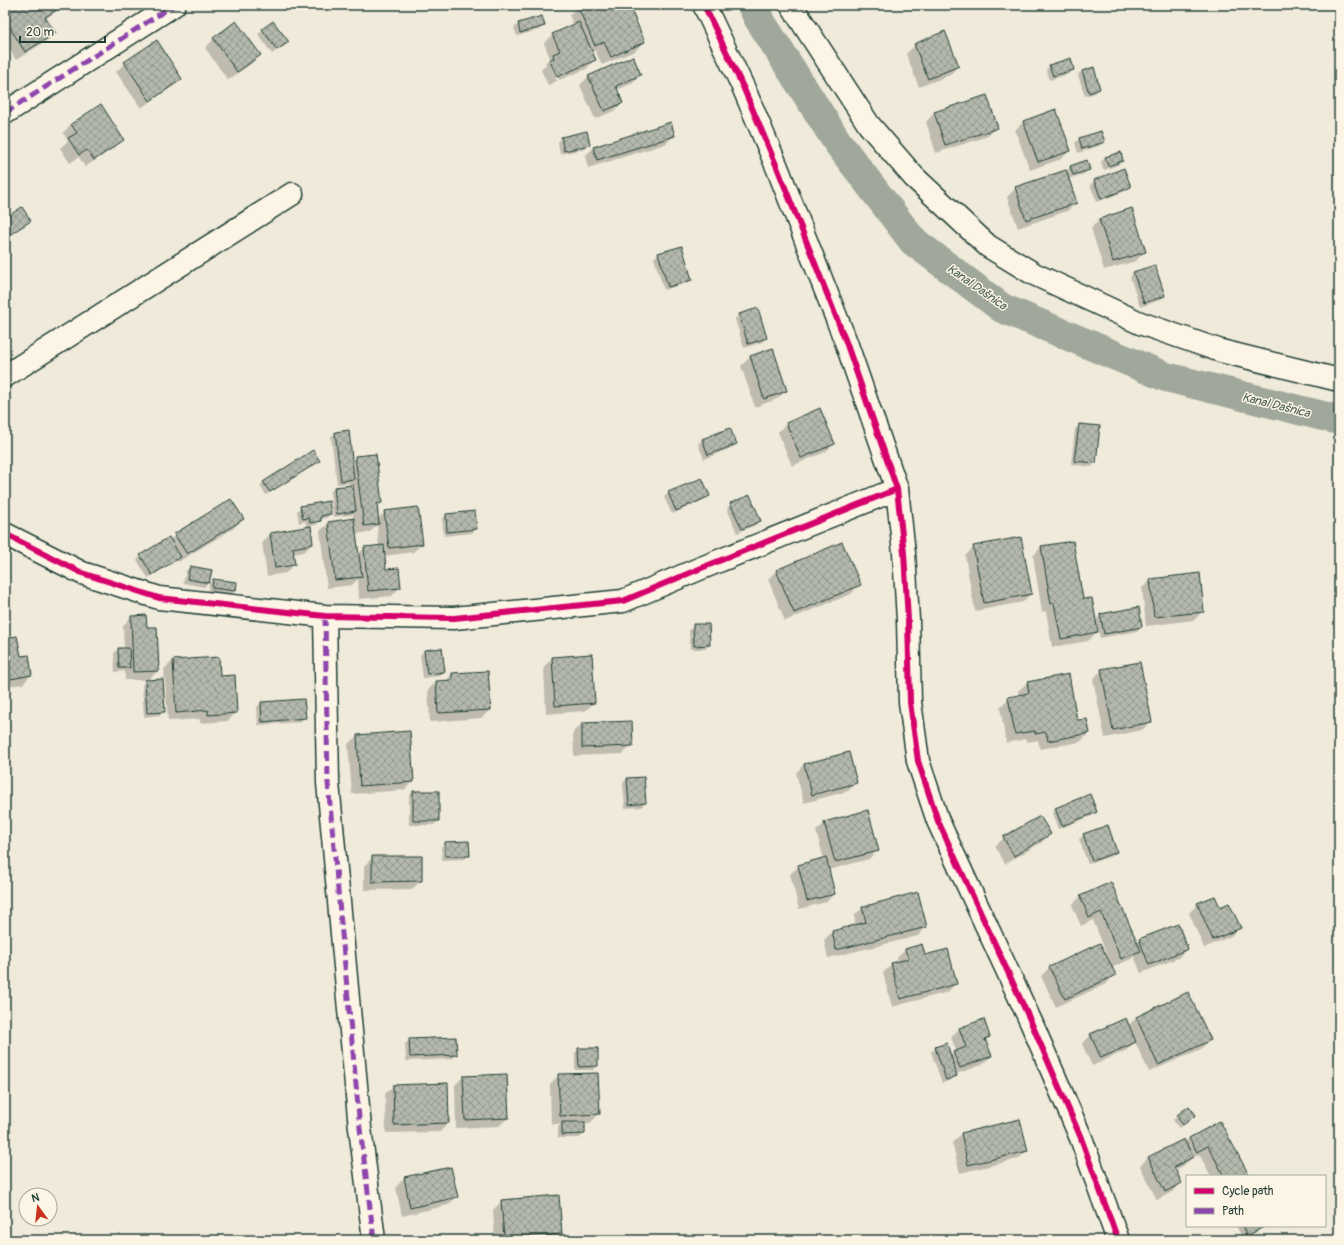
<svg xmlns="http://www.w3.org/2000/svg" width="1344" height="1245" viewBox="0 0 1344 1245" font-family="Pangolin,sans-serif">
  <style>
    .shadow { fill: #0003; fill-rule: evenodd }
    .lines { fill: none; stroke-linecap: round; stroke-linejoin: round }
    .canal { stroke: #9fa89a; stroke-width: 30 }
    .building { fill: url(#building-cross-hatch); stroke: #1f3d34 }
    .minor-casing { stroke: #1f3d34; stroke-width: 25 }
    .minor { stroke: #fcf5e5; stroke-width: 22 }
    .quiet { stroke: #8e44ad; stroke-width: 5; stroke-dasharray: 10 5; stroke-linecap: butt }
    .cycleway-casing { stroke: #fcf5e5; stroke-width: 8 }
    .cycleway { stroke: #d6006c; stroke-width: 6 }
    .labels { text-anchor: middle; stroke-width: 3; stroke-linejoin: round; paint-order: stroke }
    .water-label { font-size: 12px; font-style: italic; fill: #455d53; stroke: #fcf5e5 }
  </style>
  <defs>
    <pattern id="building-cross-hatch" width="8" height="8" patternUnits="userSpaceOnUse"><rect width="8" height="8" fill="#b5b9ad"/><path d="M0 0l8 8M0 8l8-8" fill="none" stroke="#93988e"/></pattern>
  </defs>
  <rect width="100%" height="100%" fill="#efeada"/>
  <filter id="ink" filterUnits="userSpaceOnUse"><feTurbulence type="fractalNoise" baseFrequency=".025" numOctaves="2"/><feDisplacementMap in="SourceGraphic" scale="8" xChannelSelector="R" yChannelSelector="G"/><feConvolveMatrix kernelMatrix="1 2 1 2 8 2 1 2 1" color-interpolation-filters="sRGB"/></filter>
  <g filter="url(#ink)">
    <path class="shadow" d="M5,5H59L60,7L46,19L54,33L46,41L16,60L5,42Z
      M580,5H628L644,42L635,51L602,65L595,50L591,52L594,60L586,69L559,80L550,60L549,62L557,81L548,85L541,70L546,65L545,63L550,58L544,43L553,35L574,26L569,15Z
      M236,22L259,55L251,64L228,80L205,48L214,39Z
      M273,22L283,46L272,54L258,34Z
      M519,24L543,26L539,30L517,36L514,28Z
      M156,42L181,79L172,87L141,108L116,72L125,63Z
      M915,45L958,66L950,75L919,87L906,54Z
      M1050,66L1073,69L1069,74L1049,80L1046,70Z
      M1082,71L1099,89L1095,93L1085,96L1078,75Z
      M640,75L631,84L617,90L622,103L614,111L595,119L580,85L589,76Z
      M934,113L996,128L988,136L936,153L926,122Z
      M1024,121L1070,151L1061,159L1030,170L1015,130Z
      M71,124L123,140L114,148L85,167L79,157L70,163L60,148L68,141L63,133Z
      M670,124L674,136L665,144L588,168L585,156L593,148Z
      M562,138L589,145L585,149L560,154L558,142Z
      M1079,139L1103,142L1099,146L1078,153L1075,143Z
      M1120,153L1122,161L1118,165L1104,170L1101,162L1105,158Z
      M1070,167L1089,169L1084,174L1068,179L1076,203L1067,211L1018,228L1007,197L1016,188L1066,171Z
      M1094,181L1130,187L1126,191L1097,202L1090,185Z
      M5,219L30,221L5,238Z
      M1100,219L1144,252L1136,261L1104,270L1091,228Z
      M658,254L691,279L687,283L664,290L654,258Z
      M1134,273L1164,296L1160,300L1140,307L1130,277Z
      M757,309L766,338L762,342L744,348L735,319L739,315Z
      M772,349L786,391L777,399L755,407L741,366L750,357Z
      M786,424L834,444L825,452L792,466L778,432Z
      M1080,425L1095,463L1091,467L1071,464L1075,429Z
      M730,429L735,444L731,448L704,459L698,444L702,440Z
      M335,433L351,462L356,457L381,503L376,507L378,519L385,512L422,544L413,552L384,556L385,570L400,587L392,596L359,599L358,579L352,585L327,588L320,531L329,523L353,520V513L351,515L333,517L330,492L334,488L349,486V483L337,484L331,437ZM377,525L379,547L364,548L358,555L355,534L370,532Z
      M318,461L314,465L266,495L260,486L264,482Z
      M669,493L708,496L704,500L672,514L664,497Z
      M731,504L759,521L755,525L737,533L727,508Z
      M301,507L330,514L326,518L320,519V521L316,525L309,526L312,544L304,552L293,554L294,564L286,573L267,576L262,542L270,534L307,528L305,521L299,523L297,511Z
      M446,515L476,529L472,533L444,536L442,519Z
      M242,519L234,528L178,562L177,560L148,578L137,560L141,556L170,540L175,535Z
      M974,547L1031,593L1023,602L975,611L965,556Z
      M1041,547L1095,621L1100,615L1141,627L1137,631L1100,638L1097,624H1095L1097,632L1088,641L1052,647L1046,611L1042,612L1033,556Z
      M190,567L210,571L208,583L204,587L183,583L186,571Z
      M776,571L859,585L851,594L785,621L768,579Z
      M213,580L235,583V591L230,595L208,592L209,584Z
      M1151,580L1203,611L1194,620L1146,626L1142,588Z
      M131,617L146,628L158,671L147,681L164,711L160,715L144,717L142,685L147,680H125V671L115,672L114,653L118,649H124L123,626Z
      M694,625L709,645L705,649H690L689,630Z
      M5,639L20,657L31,675L23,684L5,686Z
      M424,651L444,671L440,676L423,678L420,655Z
      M218,658L219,677L236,712L228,721L200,723V719L168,721L164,669L173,661Z
      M552,658L594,703L585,711L546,714L544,667Z
      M1102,670L1151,721L1142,730L1105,738L1093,679Z
      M452,674L490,710L481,718L430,722L428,690L436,682L446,681Z
      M1068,675L1076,721L1089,733L1080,742L1040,749L1038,740L1027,742L1026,739L1006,743L1000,707L1009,698L1019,696L1018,691L1027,683Z
      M261,703L304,718L300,722L258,725L257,707Z
      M582,724L632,745L623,754L574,756L573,732Z
      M357,736L413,782L404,790L352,794L348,744Z
      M804,764L856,783L848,791L804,803L796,773Z
      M627,779L645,803L641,807L625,808L623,783Z
      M413,792H438V821L434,825H409V796Z
      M1056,809L1096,811L1092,816L1058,829L1052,813Z
      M825,823L877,850L869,859L828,870L834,894L826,902L799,909L790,874L799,866L824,859L816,831Z
      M1050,834L1041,843L1005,864L995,846L1004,838Z
      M1084,835L1116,852L1112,856L1088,864L1079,839Z
      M445,843L469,855L465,859L442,860L441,847Z
      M373,857L421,881L412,889L364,890V866Z
      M1111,884L1136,943L1140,940L1187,949L1178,958L1141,973L1134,956L1131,959L1111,968L1114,975L1106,984L1056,1007L1041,976L1050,967L1109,960L1093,920L1081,926L1072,905L1081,896Z
      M1198,904L1220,908L1239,928L1231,936L1204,948L1189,913Z
      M863,907L926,927L918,936L828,958L824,940L832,932L856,926L854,916Z
      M905,950L924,956L956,983L948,992L892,1007L883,973L892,964L898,963L897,958ZM905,954H907L910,964H908Z
      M1136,1018L1209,1040L1201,1049L1149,1072L1135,1042L1127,1050L1092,1066L1082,1044L1091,1035L1128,1026Z
      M959,1029L989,1037L985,1041L991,1056L982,1065L956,1074L952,1080L942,1083L931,1052L936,1048L950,1056L956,1051L951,1037Z
      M410,1040L456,1055L452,1059L406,1061L405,1044Z
      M579,1049L597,1066L593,1070H575V1053Z
      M559,1075L599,1114L590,1123H584V1134L580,1138H558V1127L561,1124H551L550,1084Z
      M463,1077L508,1118L499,1126L456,1128L455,1085Z
      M393,1086L448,1123L440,1132L386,1133L385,1094Z
      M1189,1107L1195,1115L1179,1128L1173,1120Z
      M1019,1120L1027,1151L1018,1159L960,1173L952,1143L961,1134Z
      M1220,1122L1247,1176H1211L1199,1154L1191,1159L1183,1166L1175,1170L1181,1183L1172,1192L1157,1200L1140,1166L1148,1158L1183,1140L1185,1143L1189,1138Z
      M404,1178L457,1197L448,1205L402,1216L396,1187Z
      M502,1201L560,1233L554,1240H495L493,1210Z
      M1236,1226H1267L1243,1239Z"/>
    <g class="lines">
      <path class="canal" d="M752,5L759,19L838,143L913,241L1002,308L1166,377L1339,420"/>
    </g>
    <path class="building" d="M5,5H61L62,7L45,17L56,33L25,52L5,20Z
      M577,5H629L645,42L611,57L604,42L595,46Z
      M542,16L545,26L520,33L518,23Z
      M236,21L261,55L237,72L213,38Z
      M273,21L289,42L277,50L262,29Z
      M579,22L596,60L557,77L549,60L554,58L553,54L560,51L552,34Z
      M945,31L959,66L928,79L914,44Z
      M157,40L182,79L150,101L124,62Z
      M633,56L641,75L616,86L623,103L604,111L588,76Z
      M1071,58L1074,70L1053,76L1049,65Z
      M1094,67L1100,89L1089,93L1082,71Z
      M987,95L998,128L945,145L934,112Z
      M101,104L124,140L94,160L87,150L79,155L68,138L77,133L71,124Z
      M1056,109L1071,151L1038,162L1023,121Z
      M671,122L675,136L597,160L593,147Z
      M587,131L590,145L564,151L561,137Z
      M1101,131L1105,142L1082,149L1079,138Z
      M1121,152L1123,161L1108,166L1105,157Z
      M1087,160L1090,170L1073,175L1070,166Z
      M1124,168L1131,187L1101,199L1094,180Z
      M1066,170L1077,203L1026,220L1015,187Z
      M22,207L31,221L9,235L5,229V218Z
      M1132,208L1146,252L1113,262L1099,219Z
      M682,246L692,280L668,287L658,253Z
      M1155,265L1165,296L1144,303L1133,272Z
      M758,308L767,338L748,344L739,314Z
      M773,348L787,391L764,399L750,356Z
      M820,408L835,444L801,458L786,423Z
      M1079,424L1100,426L1096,463L1074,461Z
      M730,428L737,444L708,455L702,439Z
      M349,430L354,479L341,481L335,432Z
      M313,450L320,461L270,492L263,482Z
      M376,454L382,503L377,504L379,524L364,526L355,456Z
      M702,478L710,496L676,511L668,492Z
      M353,485L356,511L337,514L334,487Z
      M750,495L761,521L742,529L730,503Z
      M231,499L244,519L187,554L174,534Z
      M329,501L331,514L321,516V521L310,523L309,518L303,519L300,506Z
      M418,507L423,544L389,548L384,511Z
      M475,511L477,529L447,532L446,514Z
      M354,518L362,577L335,580L328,522Z
      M311,526L313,544L293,548L295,565L275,568L270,533Z
      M169,537L181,557L152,575L140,555Z
      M1021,537L1032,594L984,603L973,546Z
      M1073,541L1083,599L1092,598L1098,632L1061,639L1054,603L1051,604L1041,546Z
      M842,542L861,585L794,613L776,570Z
      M384,545L386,569L399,568L401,588L368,591L364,547Z
      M190,566L212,570L209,583L187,579Z
      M1200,573L1204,612L1154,617L1150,579Z
      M213,579L237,582L236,591L212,588Z
      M1139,607L1142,627L1104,634L1100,614Z
      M146,615L147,627H157L159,671L133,672L131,616Z
      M693,624H709L710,645L694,646Z
      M17,636L21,656L29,655L32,675L5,680V638Z
      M118,648H129L130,668H119Z
      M442,648L445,672L427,674L424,650Z
      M592,654L595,703L555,706L552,657Z
      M219,657L220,676L235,675L237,713L208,715V710L176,713L173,660Z
      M1140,662L1152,722L1113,730L1101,669Z
      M488,671L491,710L438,713L436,681L452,680V673Z
      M1069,674L1077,720L1087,719L1090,733L1048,741L1046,732L1035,734V731L1015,734L1008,697L1029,693L1027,682Z
      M163,679L165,712L147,713L145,680Z
      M304,699L306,718L262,722L261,702Z
      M632,721L633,746L582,748V723Z
      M410,731L414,782L360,786L357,735Z
      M849,752L857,783L812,795L804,764Z
      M644,777L646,803L629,805L627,778Z
      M413,791H439V821H413Z
      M1090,794L1097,812L1062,826L1055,808Z
      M868,810L879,851L835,862L824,822Z
      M1040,816L1051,834L1014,856L1003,837Z
      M1108,825L1117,852L1092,861L1083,834Z
      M469,841L470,856H445V842Z
      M372,856H422V881L372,882Z
      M826,857L835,894L807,901L798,865Z
      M1111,882L1141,951L1121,959L1101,912L1089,918L1080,896Z
      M918,892L927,927L836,950L832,931L866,922L862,907Z
      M1215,896L1220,907L1229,903L1241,928L1213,940L1197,903Z
      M1178,924L1188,949L1149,965L1139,939Z
      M1100,943L1116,975L1065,999L1049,967Z
      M922,944L925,955L948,949L957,984L900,999L891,963L908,959L905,949Z
      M1188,992L1211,1040L1158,1065L1136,1017Z
      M1126,1018L1136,1042L1101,1058L1090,1034Z
      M984,1019L990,1037L985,1039L992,1056L960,1068L953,1052L966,1047L959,1028Z
      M456,1037L457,1055L410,1057L409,1039Z
      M947,1043L957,1076L946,1080L935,1047Z
      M578,1048H598V1066L579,1067Z
      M598,1073L600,1114L560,1116L558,1074Z
      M507,1074L509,1118L465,1120L463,1076Z
      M448,1083L449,1123L394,1125L393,1085Z
      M1189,1106L1196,1115L1183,1125L1177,1115Z
      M1020,1119L1028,1151L968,1165L961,1133Z
      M1220,1121L1249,1175L1248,1176H1224L1208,1146L1197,1152L1189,1138Z
      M562,1122H585V1134L562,1135Z
      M1184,1139L1193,1157L1174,1167L1182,1183L1165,1192L1148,1157Z
      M451,1167L458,1197L410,1208L404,1177Z
      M559,1195L562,1234L504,1238L501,1200Z
      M1242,1226H1265L1247,1236Z"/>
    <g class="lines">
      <defs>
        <path id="minor" d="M704,5L744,89L777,167L846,342L897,489L904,553L908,620L910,702L918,761L938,821L1031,1022L1081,1138L1118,1240
          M791,5L869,125L914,177L988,246L1034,274L1140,323L1221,351L1339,380
          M5,113L174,5
          M5,376L292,194
          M5,534L82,573L159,598L325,616L454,618L623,601L699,569L897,489
          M325,616L328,783L360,1128L374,1240"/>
      </defs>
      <use href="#minor" class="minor-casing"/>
      <use href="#minor" class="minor"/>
      <path class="quiet" d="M5,113L174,5
        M325,616L328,783L360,1128L374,1240"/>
      <defs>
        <path id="cycleway" d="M704,5L744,89L777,167L846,342L897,489L904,553L908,620L910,702L918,761L938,821L1031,1022L1081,1138L1118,1240
          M5,534L82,573L159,598L325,616L454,618L623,601L699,569L897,489"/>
      </defs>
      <use href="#cycleway" class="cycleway-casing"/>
      <use href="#cycleway" class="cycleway"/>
    </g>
  </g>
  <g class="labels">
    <g class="water-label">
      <text transform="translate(977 287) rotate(35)" y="4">Kanal Dašnica</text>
      <text transform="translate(1276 405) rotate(14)" y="4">Kanal Dašnica</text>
    </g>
  </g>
  <rect width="1344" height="1245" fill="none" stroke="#fcf5e5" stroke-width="20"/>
  <rect x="10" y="10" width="1324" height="1225" fill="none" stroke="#1f3d34" stroke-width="1.5" filter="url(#ink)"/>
  <rect x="1186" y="1175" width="140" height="52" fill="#fcf5e5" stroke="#a4ab9e"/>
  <rect x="1194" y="1188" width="20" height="6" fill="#d6006c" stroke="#a4ab9e"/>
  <text x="1222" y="1195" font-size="12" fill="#1f3d34">Cycle path</text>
  <rect x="1194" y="1208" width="20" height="6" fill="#8e44ad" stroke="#a4ab9e"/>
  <text x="1222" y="1215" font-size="12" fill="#1f3d34">Path</text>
  <g transform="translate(38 1207) rotate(345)"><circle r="19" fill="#fcf5e5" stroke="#a4ab9e"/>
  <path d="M0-3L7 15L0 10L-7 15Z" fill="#c8321e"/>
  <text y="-6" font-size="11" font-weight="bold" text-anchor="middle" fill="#1f3d34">N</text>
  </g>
  <path d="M20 36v6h85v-6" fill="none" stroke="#1f3d34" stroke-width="2"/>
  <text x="26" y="36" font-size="12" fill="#1f3d34" stroke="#fcf5e5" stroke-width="3" paint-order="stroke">20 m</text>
</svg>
